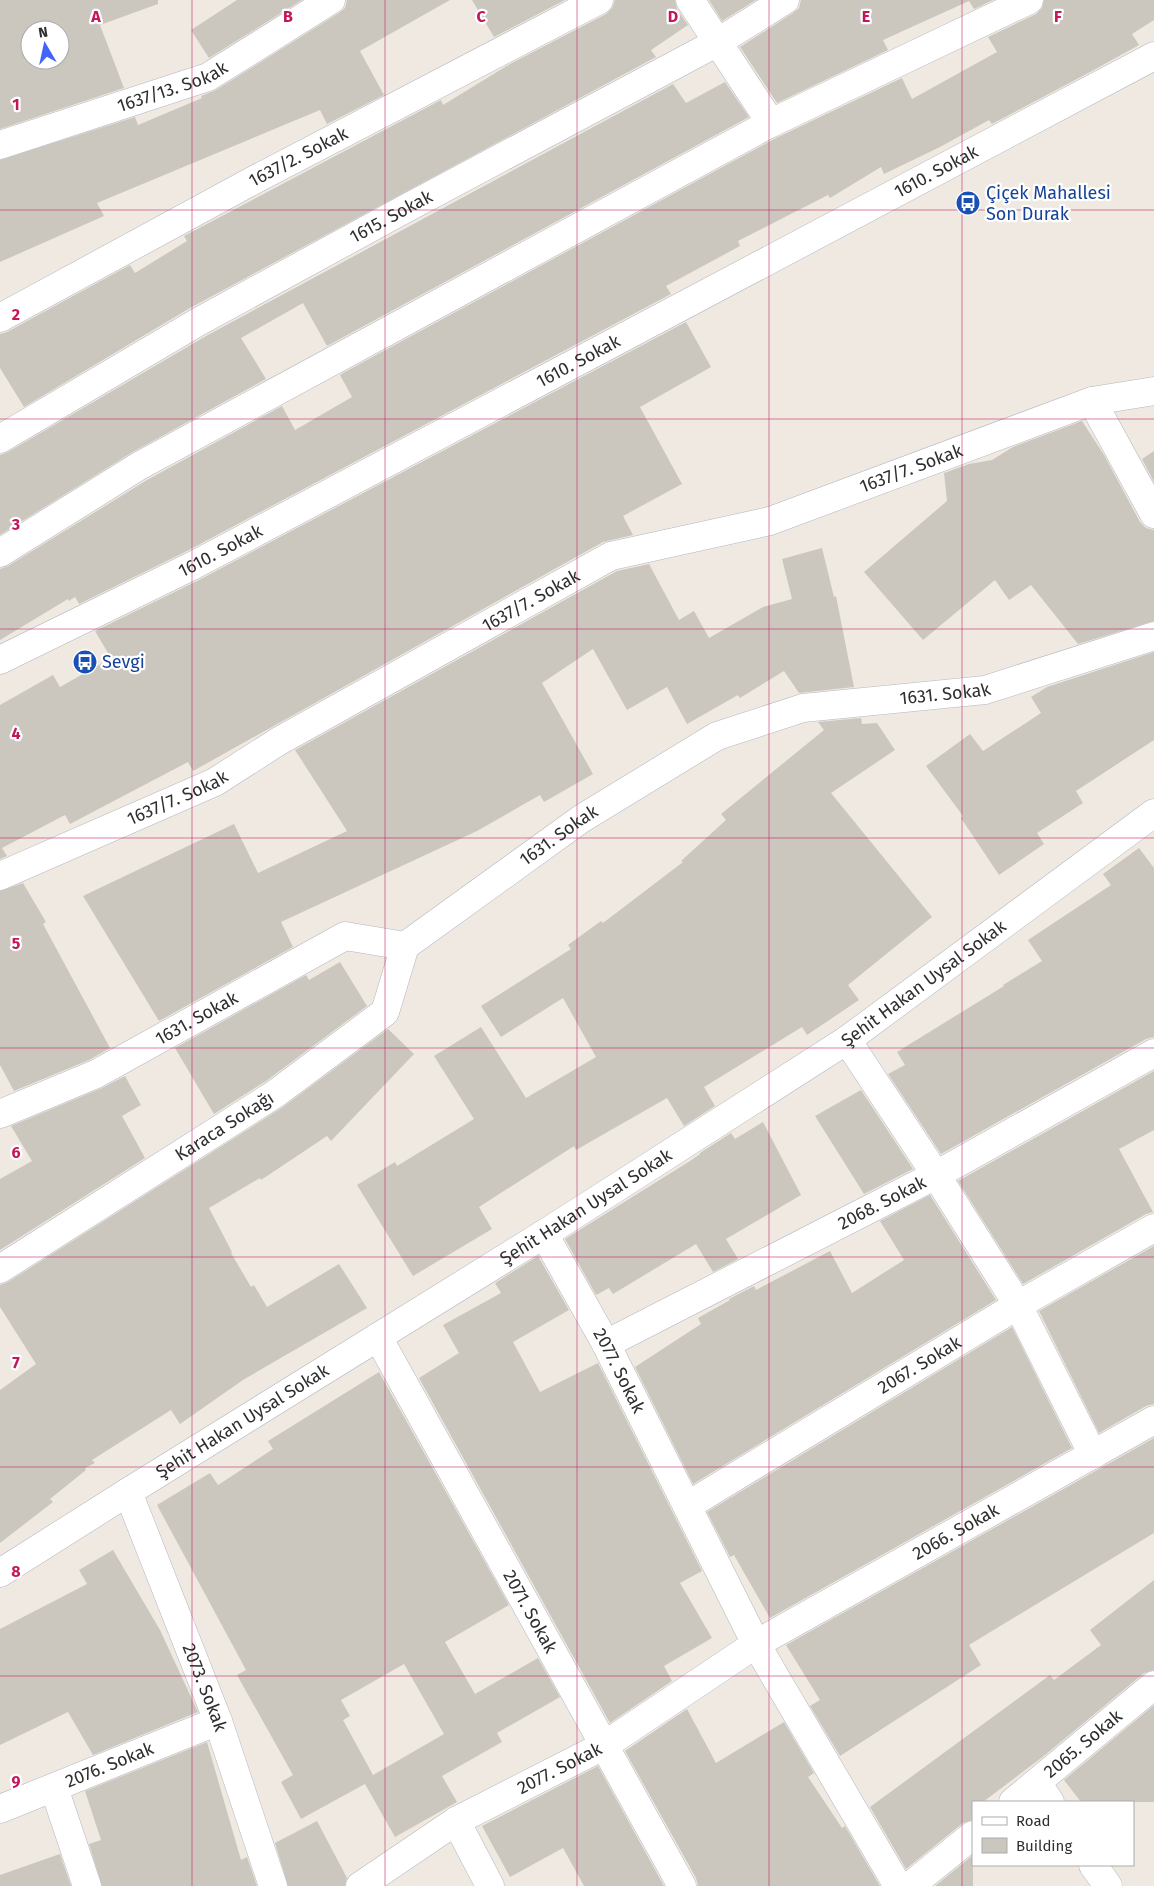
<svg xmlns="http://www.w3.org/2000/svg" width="1154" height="1886" viewBox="0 0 1154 1886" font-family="'Fira Sans',sans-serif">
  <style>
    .building { fill: #cbc7bf; fill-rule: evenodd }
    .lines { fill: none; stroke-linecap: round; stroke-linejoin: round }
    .minor-casing { stroke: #b4b7c1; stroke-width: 29 }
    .secondary-casing { stroke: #b4b7c1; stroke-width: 29 }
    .minor { stroke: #fff; stroke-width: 28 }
    .secondary { stroke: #fff; stroke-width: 28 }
    .grid { fill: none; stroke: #c2185b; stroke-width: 1; stroke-opacity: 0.55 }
    .labels { text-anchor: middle; stroke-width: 4.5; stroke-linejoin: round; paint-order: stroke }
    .street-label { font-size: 18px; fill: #2e2e2e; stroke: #fff }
    .transit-label { font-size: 18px; fill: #164399; stroke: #fff; text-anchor: start }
    .grid-label { font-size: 16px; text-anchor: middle; font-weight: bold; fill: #c2185b; stroke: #fff; stroke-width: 4.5; stroke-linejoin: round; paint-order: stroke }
  </style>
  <rect width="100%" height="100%" fill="#efe9e1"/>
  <path class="building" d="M0,0H158V4L100,25L124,88L0,129ZM30,30H60V60H30Z
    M237,0H302L209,58L191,30Z
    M347,0H450L360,51L384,95L327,124L320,110L97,203L104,216L0,262V160L135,117L138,125L202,98L201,96L216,90L339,13L345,8Z
    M472,0H565L494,37Z
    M615,0H675L677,9L688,25L651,50L656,57L190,308L24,407L0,368V334L7,332L130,265L135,273L187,241L184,236L441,100L443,105L510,64L606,14L612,8Z
    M709,0H756L722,21Z
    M801,0H993L974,9L969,1L883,40L888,50L777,103L740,47L793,13L799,8Z
    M1044,0H1154V20L1132,34L1139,45L1092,71L992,124L989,120L940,147L884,174L881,167L830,198L828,195L738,241L740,246L666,286L671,294L185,552L79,604L75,597L69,601L68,599L0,640V569L8,566L147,480L282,406L295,430L352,397L340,375L343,373L778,137L902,78L912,99L997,52L988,37L1036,14L1042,8Z
    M725,82L749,117L327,346L303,303L241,338L266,379L131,453L0,535V455L8,452L206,336L673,84L686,103Z
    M686,322L711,367L640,407L682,484L623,516L633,535L603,542L193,771L188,762L70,824L65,815L2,848L7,856L0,859V705L53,675L60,687L111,658L95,631L199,580Z
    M1082,421L1104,455L1140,522L1146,528L1154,530V621L1078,644L1031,585L1009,600L995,580L923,640L864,572L947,501L944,473L969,464L992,460L1013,447Z
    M1154,451V482L1142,459Z
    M822,548L834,597L836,596L854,687L799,693L784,671L740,698L738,695L687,724L667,687L627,710L593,649L542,683L593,774L544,802L540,795L477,831L281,922L293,947L159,1021L83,896L234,824L258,873L347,831L295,750L617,571L649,564L679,620L694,611L709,638L763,607L792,599L782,559Z
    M1154,652V740L1076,791L1083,803L1037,833L1044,844L999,875L961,818L963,816L926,766L970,734L983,751L1041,713L1031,697L1047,687Z
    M861,718L862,724L877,723L895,750L831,793L932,917L848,985L859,1000L807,1035L802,1027L704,1087L715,1106L684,1126L667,1098L576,1150L574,1146L479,1207L492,1229L413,1276L357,1185L395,1162L397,1166L474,1119L434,1056L481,1027L526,1098L596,1057L563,998L501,1037L481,1006L571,949L568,945L601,921L603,923L683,862L681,861L726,820L721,814L824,730L818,722Z
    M1139,848L1154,868V1037L1146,1039L941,1154L888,1074L905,1065L897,1052L1004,986L1003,985L1042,961L1028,940L1111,885L1103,874Z
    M23,883L46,922L43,924L110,1048L89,1060L14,1091L0,1065V891Z
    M340,962L367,1006L266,1081L214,1114L175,1048L306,975L309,980Z
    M388,1029L414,1054L331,1141L327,1136L261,1180L260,1178L209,1208L232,1252L231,1253L251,1287L254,1285L267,1307L339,1264L367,1308L243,1380L180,1424L171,1410L92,1460L95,1463L85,1468L86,1470L50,1499L53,1502L0,1543V1390L36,1364L0,1307V1285L8,1282L283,1107Z
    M1154,1071V1130L1119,1149L1153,1212L1146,1214L1023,1284L958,1181Z
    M125,1076L141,1105L122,1116L145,1158L0,1250V1179L32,1161L11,1126L102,1088Z
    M861,1090L913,1169L864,1194L815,1116Z
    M763,1122L801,1195L726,1239L738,1259L713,1272L696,1244L613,1294L609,1288L596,1295L565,1239L690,1161L700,1154V1153L731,1133L735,1139Z
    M930,1195L996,1300L693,1484L635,1367L701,1324L698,1318L730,1300L729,1299L754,1286L756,1290L830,1251L852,1293L904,1260L880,1221Z
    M1154,1246V1404L1146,1406L1099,1433L1039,1311Z
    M538,1256L569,1310L513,1342L540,1392L598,1363L702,1571L680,1583L712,1638L664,1666L672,1681L610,1723L419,1378L459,1353L443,1325L501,1293L495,1283Z
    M1012,1327L1072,1448L770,1618L734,1555L730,1557L707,1512Z
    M379,1372L509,1605L445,1642L475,1694L538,1658L560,1697L497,1733L502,1742L442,1776L457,1802L395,1837L365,1784L301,1819L281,1782L293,1775L237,1675L246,1670L157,1505L210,1473L218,1485L273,1449L268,1441ZM404,1664L444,1734L373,1775L343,1720L350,1716L341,1700Z
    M1154,1438V1533L969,1645L981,1665L840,1756L810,1706L820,1700L786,1645Z
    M113,1550L160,1630L198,1712L93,1755L68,1712L0,1745V1629L87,1584L79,1570Z
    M1154,1580V1670L1144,1673L1045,1755L983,1802H973V1820L963,1823L906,1869L870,1807L1050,1675L1054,1680L1101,1645L1090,1630Z
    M1154,1705V1802H1081L1064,1780Z
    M687,1709L716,1763L784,1722L814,1773L808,1777L842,1828L845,1826L880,1886H698L696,1878L625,1751Z
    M207,1742L241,1860L247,1857L257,1886H102L89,1844L101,1840L85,1791Z
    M598,1766L664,1886H584L563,1848L510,1877L482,1826Z
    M317,1821L347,1878L345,1886H288L275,1843Z
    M60,1854L71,1886H0V1875Z
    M973,1855V1886H935Z"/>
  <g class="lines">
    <defs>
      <g id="minor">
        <path d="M690,0L771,123"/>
        <path id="s1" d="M0,145L208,77L331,0"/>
        <path id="s2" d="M0,318L254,180L599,0"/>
        <path d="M1092,401L1154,514"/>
        <path id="s3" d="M0,439L198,322L403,210L718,42L785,0"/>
        <path d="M0,553L139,466L771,123L1029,0"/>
        <path id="s4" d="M0,876L215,782L279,741L611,556L770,521L1092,401L1154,391"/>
        <path d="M847,1040L936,1175L1018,1305L1093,1455"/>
        <path id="s5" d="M0,1114L96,1074L345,936L405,946L581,819L717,736L803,708L985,690L1154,636"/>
        <path id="s6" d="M544,1234L606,1344L756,1644L898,1886"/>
        <path id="s7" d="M0,1269L275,1094L385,1012L405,946"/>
        <path id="s8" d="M378,1337L682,1886"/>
        <path id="s9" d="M606,1344L936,1175L1154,1053"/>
        <path id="s10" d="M128,1492L218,1721L273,1886"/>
        <path id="s11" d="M687,1506L1018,1305L1154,1228"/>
        <path d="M1037,1783L1050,1802"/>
        <path d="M54,1788L87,1886"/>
        <path id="s12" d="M1013,1802L1154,1685"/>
        <path id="s13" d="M0,1809L218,1721"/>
        <path d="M456,1821L490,1886"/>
        <path d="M1093,1865L1108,1886"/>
        <path id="s14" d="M360,1886L456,1821L605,1745L756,1644L1154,1420"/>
        <path d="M910,1886L973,1835"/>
      </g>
      <g id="secondary">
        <path id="s15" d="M0,660L192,566L1154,56"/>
        <path id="s16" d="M0,1573L128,1492L544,1234L847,1040L1154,813"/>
      </g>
    </defs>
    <use href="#minor" class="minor-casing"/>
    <use href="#secondary" class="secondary-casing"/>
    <use href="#minor" class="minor"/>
    <use href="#secondary" class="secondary"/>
  </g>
  <path class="grid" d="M192,0V1886M385,0V1886M577,0V1886M769,0V1886M962,0V1886M0,210H1154M0,419H1154M0,629H1154M0,838H1154M0,1048H1154M0,1257H1154M0,1467H1154M0,1676H1154"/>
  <defs>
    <symbol id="bus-disc" viewBox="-11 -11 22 22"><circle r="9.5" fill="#1a4fb4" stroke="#fff"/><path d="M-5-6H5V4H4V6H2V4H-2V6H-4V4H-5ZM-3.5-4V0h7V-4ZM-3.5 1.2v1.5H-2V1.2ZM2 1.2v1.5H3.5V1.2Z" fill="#fff"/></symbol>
  </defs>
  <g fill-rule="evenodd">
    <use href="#bus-disc" x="954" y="189" width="28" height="28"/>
    <use href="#bus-disc" x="71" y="648" width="28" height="28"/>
  </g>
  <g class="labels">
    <g class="street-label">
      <text dy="6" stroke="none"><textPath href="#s1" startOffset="182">1637/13. Sokak</textPath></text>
      <text dy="6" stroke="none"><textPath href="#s2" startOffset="339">1637/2. Sokak</textPath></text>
      <text dy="6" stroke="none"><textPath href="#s15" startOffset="1056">1610. Sokak</textPath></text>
      <text dy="6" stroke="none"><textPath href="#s3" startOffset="450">1615. Sokak</textPath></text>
      <text dy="6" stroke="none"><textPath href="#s15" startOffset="651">1610. Sokak</textPath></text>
      <text dy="6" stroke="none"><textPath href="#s4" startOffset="1004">1637/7. Sokak</textPath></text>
      <text dy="6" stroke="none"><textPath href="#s15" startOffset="246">1610. Sokak</textPath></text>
      <text dy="6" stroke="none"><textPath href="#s4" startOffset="599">1637/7. Sokak</textPath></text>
      <text dy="6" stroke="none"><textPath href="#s5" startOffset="1059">1631. Sokak</textPath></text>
      <text dy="6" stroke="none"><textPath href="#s4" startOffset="194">1637/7. Sokak</textPath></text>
      <text dy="6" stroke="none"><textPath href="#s5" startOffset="639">1631. Sokak</textPath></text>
      <text dy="6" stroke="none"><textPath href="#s16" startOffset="1096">Şehit Hakan Uysal Sokak</textPath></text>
      <text dy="6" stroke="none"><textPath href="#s5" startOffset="219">1631. Sokak</textPath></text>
      <text dy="6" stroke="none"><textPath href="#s7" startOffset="266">Karaca Sokağı</textPath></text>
      <text dy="6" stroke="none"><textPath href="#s9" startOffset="310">2068. Sokak</textPath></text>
      <text dy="6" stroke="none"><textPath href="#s16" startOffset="691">Şehit Hakan Uysal Sokak</textPath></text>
      <text dy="6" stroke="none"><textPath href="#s11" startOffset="272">2067. Sokak</textPath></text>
      <text dy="6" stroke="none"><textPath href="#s6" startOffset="156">2077. Sokak</textPath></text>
      <text dy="6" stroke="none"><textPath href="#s16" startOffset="286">Şehit Hakan Uysal Sokak</textPath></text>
      <text dy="6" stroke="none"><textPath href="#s14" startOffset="694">2066. Sokak</textPath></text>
      <text dy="6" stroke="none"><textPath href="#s8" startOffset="314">2071. Sokak</textPath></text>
      <text dy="6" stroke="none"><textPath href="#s10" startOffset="210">2073. Sokak</textPath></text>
      <text dy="6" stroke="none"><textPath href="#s12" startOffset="91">2065. Sokak</textPath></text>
      <text dy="6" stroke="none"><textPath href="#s13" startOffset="118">2076. Sokak</textPath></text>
      <text dy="6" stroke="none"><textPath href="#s14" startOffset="232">2077. Sokak</textPath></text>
    </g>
    <g class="transit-label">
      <text x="986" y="199">Çiçek Mahallesi<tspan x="986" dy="21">Son Durak</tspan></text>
      <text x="102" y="668">Sevgi</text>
    </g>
  </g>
  <g class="grid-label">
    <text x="96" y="22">A</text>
    <text x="288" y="22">B</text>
    <text x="481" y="22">C</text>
    <text x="673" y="22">D</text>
    <text x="866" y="22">E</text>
    <text x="1058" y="22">F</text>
    <text x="16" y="110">1</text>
    <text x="16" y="320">2</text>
    <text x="16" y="530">3</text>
    <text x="16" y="739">4</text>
    <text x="16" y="949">5</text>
    <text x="16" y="1158">6</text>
    <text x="16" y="1368">7</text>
    <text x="16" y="1577">8</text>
    <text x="16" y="1787">9</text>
  </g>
  <rect x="972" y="1801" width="162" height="65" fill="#ffffff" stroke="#ababab"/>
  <rect x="982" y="1817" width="25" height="8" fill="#ffffff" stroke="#ababab"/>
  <text x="1016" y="1826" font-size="15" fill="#2e2e2e">Road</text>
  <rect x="982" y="1838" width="25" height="15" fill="#cbc7bf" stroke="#ababab"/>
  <text x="1016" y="1851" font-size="15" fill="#2e2e2e">Building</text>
  <g transform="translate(45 45) rotate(351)"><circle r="24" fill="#ffffff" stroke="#ababab"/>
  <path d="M0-4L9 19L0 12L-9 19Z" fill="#4264fb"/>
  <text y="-8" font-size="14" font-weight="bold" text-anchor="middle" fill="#2e2e2e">N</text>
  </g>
</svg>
